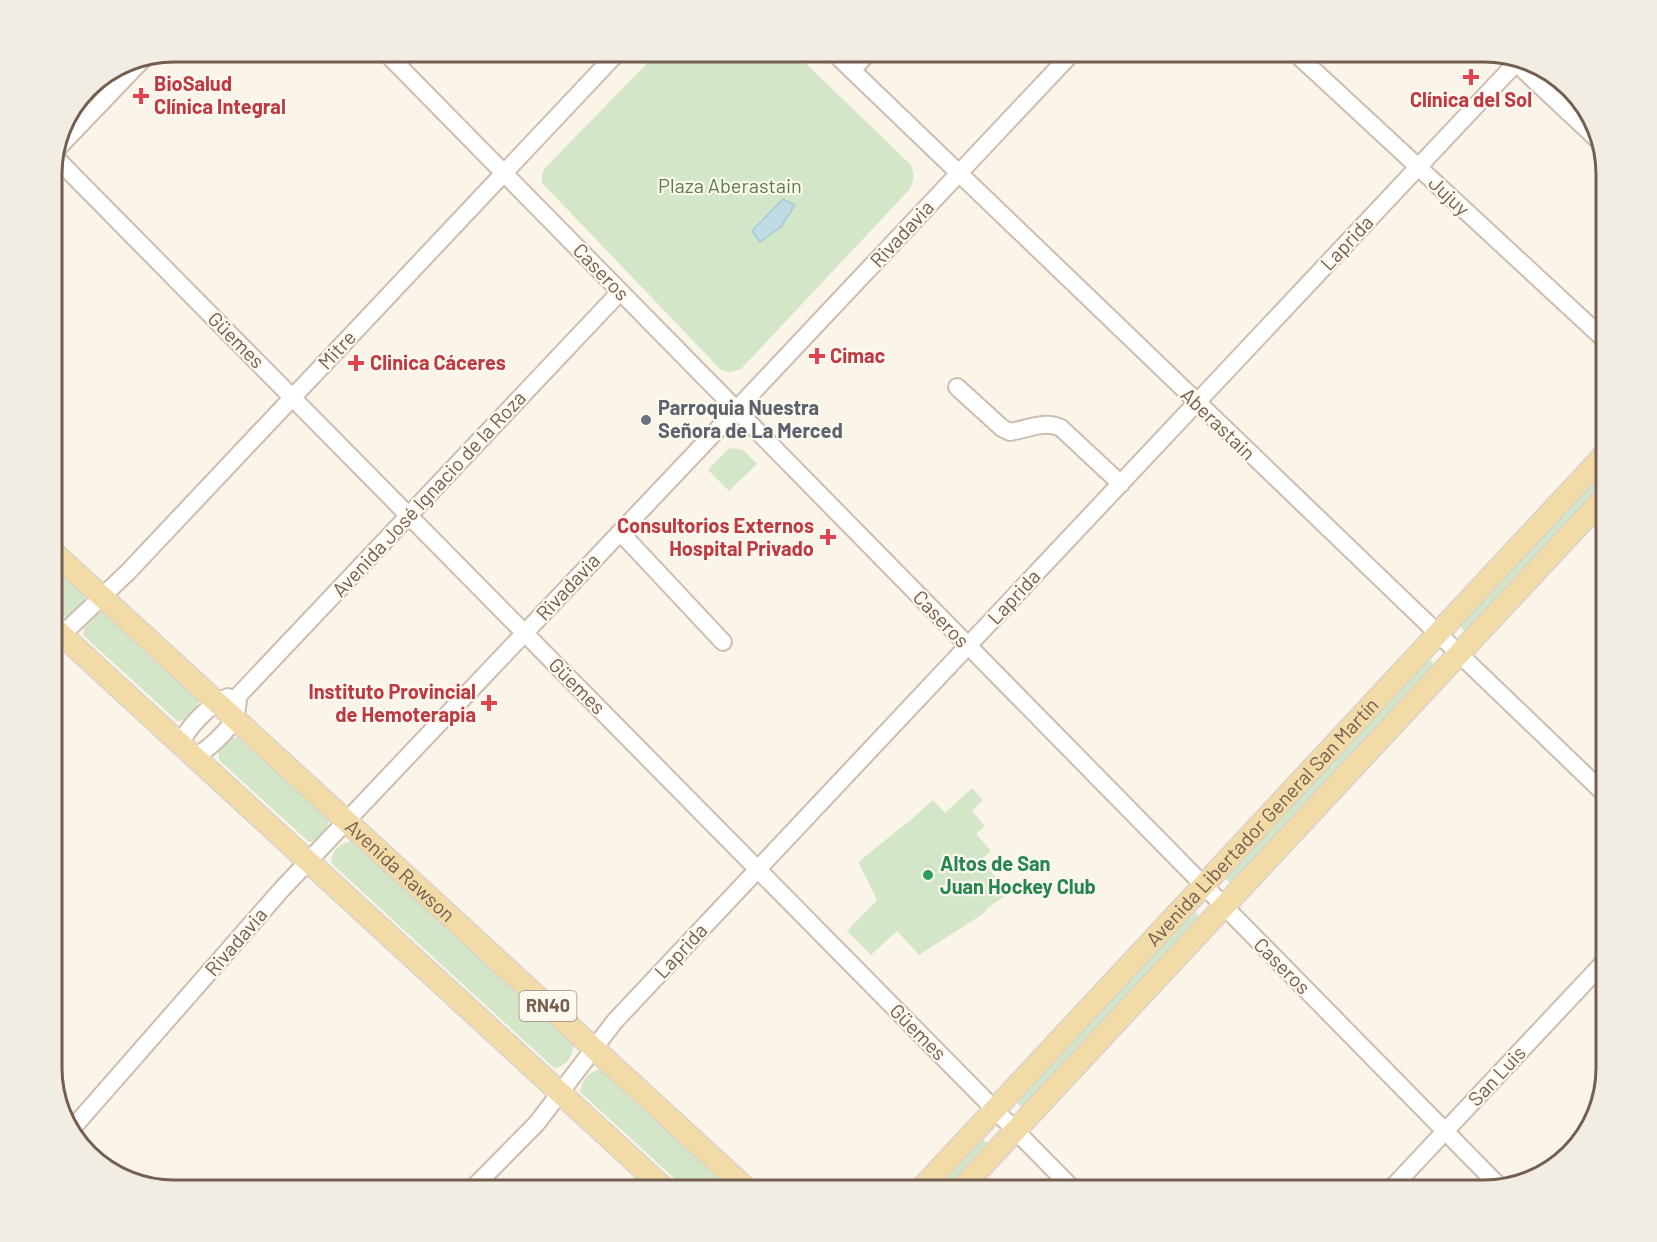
<svg xmlns="http://www.w3.org/2000/svg" width="1657" height="1242" viewBox="0 0 1657 1242" font-family="Barlow,sans-serif">
  <style>
    .green { fill: #d3e7c8 }
    .water { fill: #bfdbe3; stroke: #a6cad4; stroke-width: 1.5 }
    .lines { fill: none; stroke-linecap: round; stroke-linejoin: round }
    .minor-casing { stroke: #ccbdb0; stroke-width: 20 }
    .major-casing { stroke: #d8d2ce; stroke-width: 24 }
    .minor { stroke: #fff; stroke-width: 16 }
    .major { stroke: #f3dba8; stroke-width: 21 }
    .health-dot { fill: #e0444e; stroke: #fdf9ef; stroke-width: 2 }
    .worship-dot { fill: #6b7280; stroke: #fdf9ef; stroke-width: 2 }
    .leisure-dot { fill: #2e9e5b; stroke: #fdf9ef; stroke-width: 2 }
    .labels { text-anchor: middle; stroke-width: 4.5; stroke-linejoin: round; paint-order: stroke }
    .shield { fill: #fdf9ef; stroke: #9c8c7f; stroke-width: 1.5 }
    .shield-label { font-size: 18px; font-weight: bold; fill: #735e4f }
    .health-label { font-size: 20px; font-weight: bold; fill: #be3a42; stroke: #fdf9ef; text-anchor: start }
    .park-label { font-size: 20px; fill: #567d4b; stroke: #fdf9ef }
    .street-label { font-size: 20px; fill: #735e4f; stroke: #fdf9ef }
    .worship-label { font-size: 20px; font-weight: bold; fill: #5b616d; stroke: #fdf9ef; text-anchor: start }
    .leisure-label { font-size: 20px; font-weight: bold; fill: #27864d; stroke: #fdf9ef; text-anchor: start }
    .rim { fill: none; stroke: #735e4f; stroke-width: 3 }
  </style>
  <rect width="100%" height="100%" fill="#fbf5e9"/>
  <path class="green" d="M659,51H793L911,165C914,174 914,180 910,189L741,369L729,372L721,370L542,183V175L544,169Z
    M729,448L743,450L757,464L729,491L708,470Z
    M1606,466V483L1469,631L1462,629L1460,623Z
    M51,564L84,594V600L66,618L51,606Z
    M103,612L198,699C198,712 191,721 177,721L83,635L84,628L99,613Z
    M1426,659L1432,661L1435,667L1234,883L1228,882L1225,877Z
    M233,737L241,738L329,818C328,831 321,840 309,842L219,760C217,749 222,740 233,737Z
    M972,788L983,800L972,811L985,826L976,834L991,851L982,859L1008,894L985,910L986,912L919,955L897,931L871,955L847,931L877,900L858,862L913,818L933,800L945,813Z
    M353,841L573,1043C574,1057 567,1066 554,1068L331,863C332,850 340,842 353,841Z
    M1192,911L1197,913L1200,919L1023,1107L1019,1106L1017,1099Z
    M602,1069L734,1191H688L580,1092C582,1079 589,1071 602,1069Z
    M980,1138L987,1142L989,1146L947,1191H931Z"/>
  <path class="water" d="M783,199L795,205L781,227L760,242L752,231Z"/>
  <g class="lines">
    <defs>
      <path id="minor" d="M384,51L1500,1187
        M832,51L1606,795
        M1293,51L1606,341
        M1516,63L1598,140
        M852,70L870,51
        M55,151L146,56
        M54,156L1075,1191
        M957,387L1002,428L1010,432C1028,429 1044,420 1061,428L1121,484
        M620,532L723,642
        M51,645L128,572L619,51
        M181,745C185,729 212,702 228,697
        M194,756C205,753 228,731 233,720C237,712 238,705 238,696L620,292
        M70,1131L282,889L736,410L1074,51
        M470,1191L537,1123L615,1021L1517,62
        M1389,1191L1606,960"/>
      <g id="major">
        <path id="s1" d="M51,550L749,1191"/>
        <path d="M51,625L667,1191"/>
        <path id="s2" d="M919,1191L1606,453"/>
        <path d="M959,1191L1606,496"/>
      </g>
    </defs>
    <use href="#minor" class="minor-casing"/>
    <use href="#major" class="major-casing"/>
    <use href="#minor" class="minor"/>
    <use href="#major" class="major"/>
  </g>
  <g class="health-dot">
    <path d="M1468 68h6v6h6v6h-6v6h-6v-6h-6v-6h6z"/>
    <path d="M138 87h6v6h6v6h-6v6h-6v-6h-6v-6h6z"/>
    <path d="M814 347h6v6h6v6h-6v6h-6v-6h-6v-6h6z"/>
    <path d="M353 354h6v6h6v6h-6v6h-6v-6h-6v-6h6z"/>
    <path d="M825 528h6v6h6v6h-6v6h-6v-6h-6v-6h6z"/>
    <path d="M486 694h6v6h6v6h-6v6h-6v-6h-6v-6h6z"/>
  </g>
  <circle class="worship-dot" cx="646" cy="420" r="6"/>
  <circle class="leisure-dot" cx="928" cy="875" r="6"/>
  <g class="labels">
    <rect class="shield" x="519.5" y="991" width="57" height="30" rx="4.5"/>
    <g class="shield-label">
      <text x="548" y="1012">RN40</text>
    </g>
    <g class="health-label">
      <text x="154" y="91">BioSalud<tspan x="154" dy="23">Clínica Integral</tspan></text>
      <text x="1471" y="107" text-anchor="middle">Clínica del Sol</text>
      <text x="830" y="363">Cimac</text>
      <text x="370" y="370">Clinica Cáceres</text>
      <text x="814" y="533" text-anchor="end">Consultorios Externos<tspan x="814" dy="23">Hospital Privado</tspan></text>
      <text x="476" y="699" text-anchor="end">Instituto Provincial<tspan x="476" dy="23">de Hemoterapia</tspan></text>
    </g>
    <g class="park-label">
      <text x="730" y="193">Plaza Aberastain</text>
    </g>
    <g class="street-label">
      <text transform="translate(1449 196) rotate(43)" y="7">Jujuy</text>
      <text transform="translate(902 234) rotate(-47)" y="7">Rivadavia</text>
      <text transform="translate(1347 243) rotate(-47)" y="7">Laprida</text>
      <text transform="translate(601 272) rotate(46)" y="7">Caseros</text>
      <text transform="translate(236 340) rotate(45)" y="7">Güemes</text>
      <text transform="translate(337 350) rotate(-47)" y="7">Mitre</text>
      <text transform="translate(1218 424) rotate(44)" y="7">Aberastain</text>
      <text transform="translate(429 494) rotate(-47)" y="7">Avenida José Ignacio de la Roza</text>
      <text transform="translate(568 587) rotate(-47)" y="7">Rivadavia</text>
      <text transform="translate(1014 597) rotate(-47)" y="7">Laprida</text>
      <text transform="translate(941 619) rotate(46)" y="7">Caseros</text>
      <text transform="translate(577 686) rotate(45)" y="7">Güemes</text>
      <text dy="7" stroke="none"><textPath href="#s2" startOffset="504">Avenida Libertador General San Martín</textPath></text>
      <text dy="7" stroke="none"><textPath href="#s1" startOffset="474">Avenida Rawson</textPath></text>
      <text transform="translate(236 942) rotate(-49)" y="7">Rivadavia</text>
      <text transform="translate(681 951) rotate(-47)" y="7">Laprida</text>
      <text transform="translate(1282 966) rotate(45)" y="7">Caseros</text>
      <text transform="translate(918 1032) rotate(45)" y="7">Güemes</text>
      <text transform="translate(1497 1076) rotate(-47)" y="7">San Luis</text>
    </g>
    <g class="worship-label">
      <text x="658" y="415">Parroquia Nuestra<tspan x="658" dy="23">Señora de La Merced</tspan></text>
    </g>
    <g class="leisure-label">
      <text x="940" y="871">Altos de San<tspan x="940" dy="23">Juan Hockey Club</tspan></text>
    </g>
  </g>
  <path d="M0 0H1657V1242H0ZM174 62H1484A112 112 0 0 1 1596 174V1068A112 112 0 0 1 1484 1180H174A112 112 0 0 1 62 1068V174A112 112 0 0 1 174 62Z" fill="#f2ede2" fill-rule="evenodd"/>
  <path class="rim" d="M174 62H1484A112 112 0 0 1 1596 174V1068A112 112 0 0 1 1484 1180H174A112 112 0 0 1 62 1068V174A112 112 0 0 1 174 62Z"/>
</svg>
